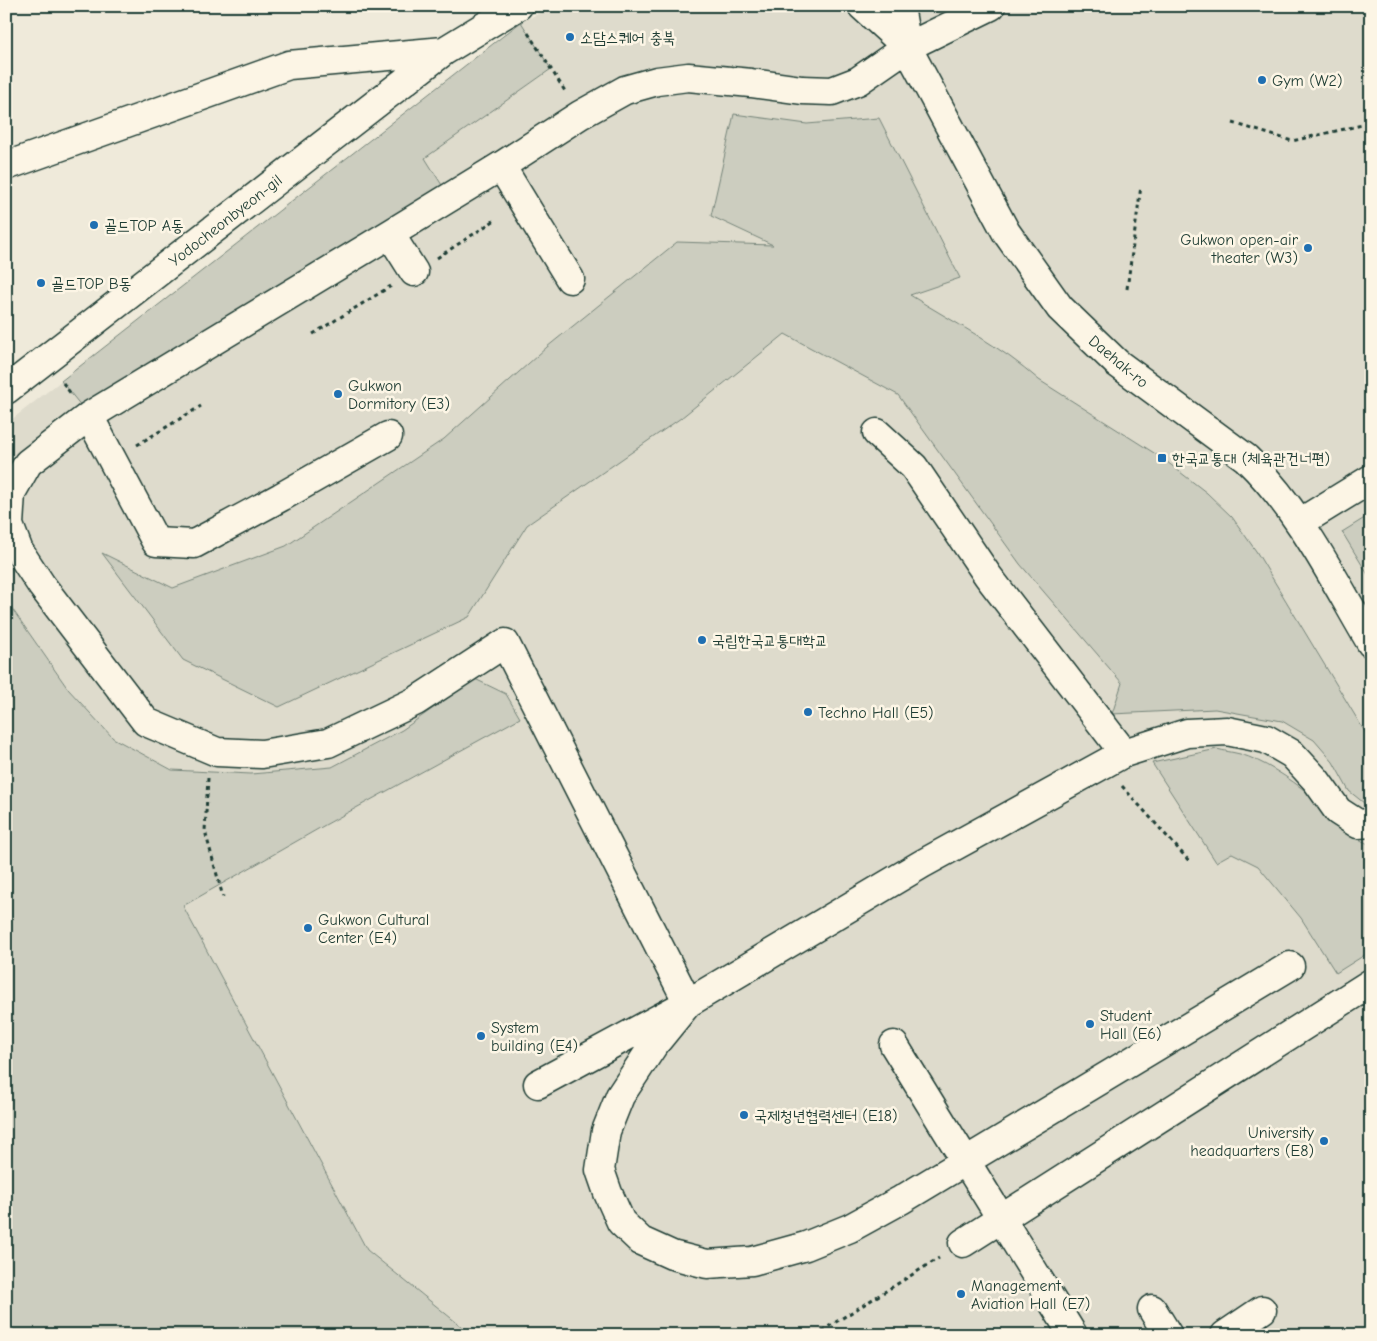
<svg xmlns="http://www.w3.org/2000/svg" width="1377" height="1341" viewBox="0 0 1377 1341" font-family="'Comic Neue','Poor Story',sans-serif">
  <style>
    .built { fill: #dedbcc }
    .green { fill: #cccdbf; stroke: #76857a }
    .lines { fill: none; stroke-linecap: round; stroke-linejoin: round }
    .minor-casing { stroke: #1f3d34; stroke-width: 31 }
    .path { stroke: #1f3d34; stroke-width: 3; stroke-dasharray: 4 4; stroke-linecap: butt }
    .minor { stroke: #fcf5e5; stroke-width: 28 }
    .poi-dot { fill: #1f6fb2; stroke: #fcf5e5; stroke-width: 2 }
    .labels { text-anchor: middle; stroke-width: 5; stroke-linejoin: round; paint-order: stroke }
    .poi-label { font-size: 16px; fill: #1f3d34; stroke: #fcf5e5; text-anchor: start }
    .street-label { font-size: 16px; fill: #1f3d34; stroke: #fcf5e5 }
  </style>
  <rect width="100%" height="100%" fill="#efeada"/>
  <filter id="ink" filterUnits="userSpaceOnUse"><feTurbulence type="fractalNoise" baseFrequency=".02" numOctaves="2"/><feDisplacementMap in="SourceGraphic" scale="10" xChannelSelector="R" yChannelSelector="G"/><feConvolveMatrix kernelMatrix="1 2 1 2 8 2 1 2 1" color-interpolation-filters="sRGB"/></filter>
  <g filter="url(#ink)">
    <path class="built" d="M555,6H1371V1335H472L367,1250L183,906L325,825L520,717L402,730L332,767L251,774L172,770L113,738L68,689L6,600V424L521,22Z"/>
    <path class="green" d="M521,22L551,69L425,158L445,190L82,407L61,381Z
      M734,114L807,124L879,118L960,278L910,295C953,322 1001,346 1039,380L1162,458L1207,493L1232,517L1256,551L1371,742V798L1364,803L1349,791L1333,762L1314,740L1282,721L1215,709L1112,714L1122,683L1020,564L898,395L785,334L681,418L527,525L469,617L279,707L183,660L102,553L173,588L286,546L444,439L547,347L677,242L773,245L711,216Z
      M1371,514V578H1370L1342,532Z
      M6,600L68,689L113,738L172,770L251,774L332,767L402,730L475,679L506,694L520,718L325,825L183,906L367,1250L472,1335H6Z
      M1217,749C1224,751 1232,752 1240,754C1262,760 1291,779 1309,794C1332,813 1341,833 1371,845V951L1336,973L1301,918L1258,866L1232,853L1216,862L1152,763Z"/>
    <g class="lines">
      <defs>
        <path id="minor" d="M862,6L907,47
          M900,6L907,47L1006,232L1060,308L1117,363L1246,458C1300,510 1333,579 1371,643
          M6,166L289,65L444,51
          M501,166L570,279
          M390,234L414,272
          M6,390L444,51L518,6
          M89,416L156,542L194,544L281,497L388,436
          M877,433L914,467L988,576L1124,753
          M1301,522L1371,479
          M688,1003L505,643L416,701L328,743L262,754L217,752L146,722L42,586L19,551L9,525L11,493L28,463L89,416L390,234L501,166L580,115L625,90L657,81L688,77L751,83L802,90L832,91L858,81L907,47L991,6
          M688,1003L653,1046L620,1096L606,1131L600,1170L608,1193L621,1222L641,1241L672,1255L707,1264L752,1261L806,1246L850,1228L901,1200L1290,966
          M894,1045L1073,1335
          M538,1084L688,1003L922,864L1124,753L1187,733L1227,731L1266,739L1292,754L1316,780L1338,811L1358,824L1371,823
          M963,1243L1371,983
          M1152,1309L1168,1335
          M1225,1335L1262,1310"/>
      </defs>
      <use href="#minor" class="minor-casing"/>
      <path class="path" d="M528,33L565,91
        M1233,123L1292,141L1371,123
        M437,258L495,220
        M1127,289L1141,186
        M313,334L391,286
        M63,383L71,394
        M137,445L201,406
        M208,778L205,831L223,897
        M1122,786L1190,862
        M815,1335L939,1258"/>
      <use href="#minor" class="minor"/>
    </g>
  </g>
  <g class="poi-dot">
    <circle cx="570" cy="37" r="5"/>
    <circle cx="1262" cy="80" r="5"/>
    <circle cx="94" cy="225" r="5"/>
    <circle cx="1308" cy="248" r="5"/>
    <circle cx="41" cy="283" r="5"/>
    <circle cx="338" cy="394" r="5"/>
    <rect x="1157" y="453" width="10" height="10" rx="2.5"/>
    <circle cx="702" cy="640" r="5"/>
    <circle cx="808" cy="712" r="5"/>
    <circle cx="308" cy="928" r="5"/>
    <circle cx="1090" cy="1024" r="5"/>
    <circle cx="481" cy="1036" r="5"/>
    <circle cx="744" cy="1115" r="5"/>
    <circle cx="1324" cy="1141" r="5"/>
    <circle cx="961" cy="1294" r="5"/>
  </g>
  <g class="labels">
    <g class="poi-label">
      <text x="580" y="43">소담스퀘어 충북</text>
      <text x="1272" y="86">Gym (W2)</text>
      <text x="104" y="231">골드TOP A동</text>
      <text x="1298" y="245" text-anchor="end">Gukwon open-air<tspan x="1298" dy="18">theater (W3)</tspan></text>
      <text x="51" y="289">골드TOP B동</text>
      <text x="348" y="391">Gukwon<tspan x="348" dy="18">Dormitory (E3)</tspan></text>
      <text x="1172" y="464">한국교통대 (체육관건너편)</text>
      <text x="712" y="646">국립한국교통대학교</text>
      <text x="818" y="718">Techno Hall (E5)</text>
      <text x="318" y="925">Gukwon Cultural<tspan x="318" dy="18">Center (E4)</tspan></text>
      <text x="1100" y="1021">Student<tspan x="1100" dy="18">Hall (E6)</tspan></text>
      <text x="491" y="1033">System<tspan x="491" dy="18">building (E4)</tspan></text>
      <text x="754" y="1121">국제청년협력센터 (E18)</text>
      <text x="1314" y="1138" text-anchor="end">University<tspan x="1314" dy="18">headquarters (E8)</tspan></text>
      <text x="971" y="1291">Management<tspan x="971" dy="18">Aviation Hall (E7)</tspan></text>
    </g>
    <g class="street-label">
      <text transform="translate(225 220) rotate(-38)" y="6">Yodocheonbyeon-gil</text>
      <text transform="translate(1119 361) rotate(40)" y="6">Daehak-ro</text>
    </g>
  </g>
  <rect width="1377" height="1341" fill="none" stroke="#fcf5e5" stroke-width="25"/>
  <rect x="12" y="12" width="1352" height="1316" fill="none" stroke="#1f3d34" stroke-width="2" filter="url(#ink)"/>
</svg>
